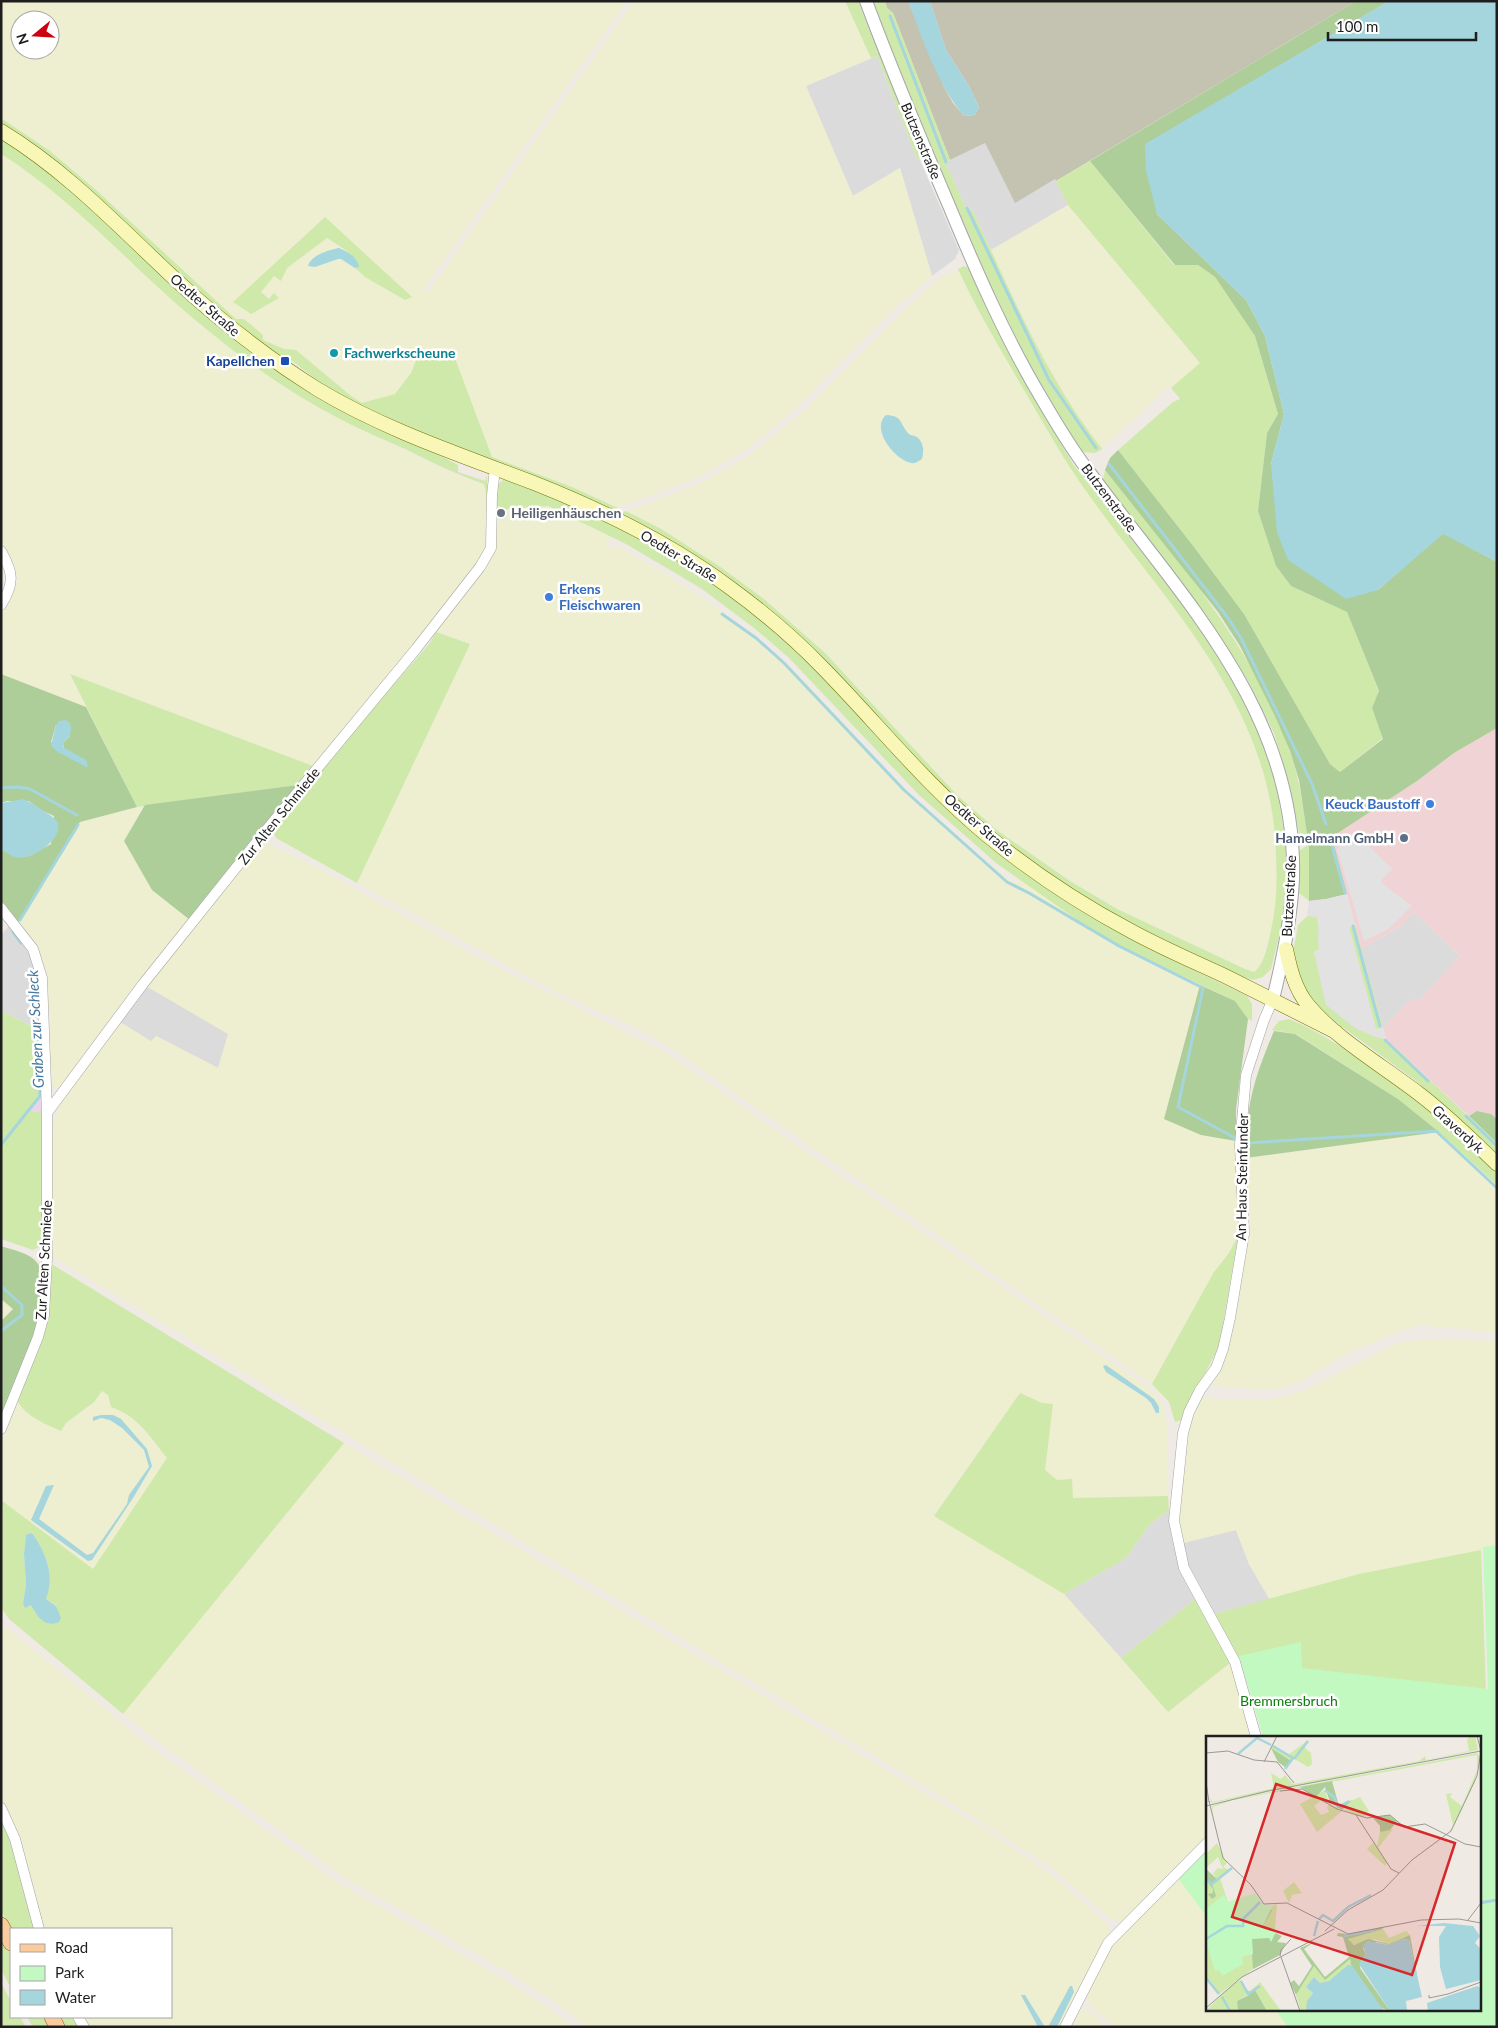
<svg xmlns="http://www.w3.org/2000/svg" width="1498" height="2028" viewBox="0 0 1498 2028" font-family="Lato,sans-serif">
  <style>
    .residential { fill: #dcdbdb }
    .commercial { fill: #f0d4d5 }
    .industrial { fill: #e8d6e6 }
    .construction { fill: #c4c2b0 }
    .farmland { fill: #eeeed0; fill-rule: evenodd }
    .grass { fill: #cfe9aa; fill-rule: evenodd }
    .forest { fill: #adce99; fill-rule: evenodd }
    .park { fill: #c2f9c1 }
    .parking { fill: #e2e2e2 }
    .water { fill: #a5d5dd }
    .lines { fill: none; stroke-linecap: round; stroke-linejoin: round }
    .stream { stroke: #a5d5dd; stroke-width: 3 }
    .minor-casing { stroke: #a5a5a5; stroke-width: 11 }
    .tertiary-casing { stroke: #a5a5a5; stroke-width: 14 }
    .secondary-casing { stroke: #737505; stroke-width: 15 }
    .primary-casing { stroke: #985900; stroke-width: 16 }
    .minor { stroke: #fff; stroke-width: 10 }
    .tertiary { stroke: #fff; stroke-width: 12 }
    .secondary { stroke: #f9f7b8; stroke-width: 14 }
    .primary { stroke: #fbca9d; stroke-width: 15 }
    .culture-dot { fill: #0f9aa8; stroke: #fff; stroke-width: 2 }
    .transit-dot { fill: #1a4fb4; stroke: #fff; stroke-width: 2 }
    .worship-dot { fill: #6b7280; stroke: #fff; stroke-width: 2 }
    .shop-dot { fill: #3f7fe0; stroke: #fff; stroke-width: 2 }
    .service-dot { fill: #5c6f8a; stroke: #fff; stroke-width: 2 }
    .labels { text-anchor: middle; stroke-width: 5; stroke-linejoin: round; paint-order: stroke }
    .street-label { font-size: 14px; fill: #1e1e1e; stroke: #fff }
    .culture-label { font-size: 14px; font-weight: bold; fill: #0d838f; stroke: #fff; text-anchor: start }
    .transit-label { font-size: 14px; font-weight: bold; fill: #164399; stroke: #fff; text-anchor: end }
    .worship-label { font-size: 14px; font-weight: bold; fill: #5b616d; stroke: #fff; text-anchor: start }
    .shop-label { font-size: 14px; font-weight: bold; fill: #366cbe; stroke: #fff; text-anchor: start }
    .service-label { font-size: 14px; font-weight: bold; fill: #4e5e75; stroke: #fff; text-anchor: end }
    .park-label { font-size: 14px; fill: #0c7d0c; stroke: #fff }
    .water-label { font-size: 15px; font-style: italic; fill: #45799e; stroke: #fff }
    .inset-river { fill: none; stroke: #a5d5dd; stroke-width: 2.5 }
    .inset-road { fill: none; stroke: #9b9995; stroke-width: 1 }
    .view { fill: #d62828; fill-opacity: 0.15; stroke: #d62828; stroke-width: 2.5 }
    .inset-edge { fill: none; stroke: #1e1e1e; stroke-width: 2.5 }
  </style>
  <rect width="100%" height="100%" fill="#efebe4"/>
  <path class="residential" d="M877,56L917,159L919,158L959,250L955,259L932,276L900,168L853,196L806,86Z
    M985,143L1015,202L1055,179L1068,205L991,250L973,211L965,206L946,164L950,160Z
    M1414,912L1460,956L1418,1001L1411,999L1383,1028L1361,949L1401,926Z
    M9,926L32,958L36,968L40,1030L1,1011V935Z
    M146,986L229,1034L218,1068L156,1036L151,1042L120,1022Z
    M1169,1510L1171,1535L1179,1566L1195,1599L1121,1658L1064,1594L1126,1558L1149,1525Z
    M1236,1530L1249,1564L1270,1600L1214,1614L1188,1568L1183,1543Z"/>
  <path class="commercial" d="M1497,728V1119L1491,1114L1478,1111L1469,1116L1386,1039L1383,1028L1411,999H1415L1418,1001L1460,956L1414,912L1401,926L1361,949L1332,837L1417,781L1454,753Z"/>
  <path class="industrial" d="M41,1096L43,1113L30,1111L35,1104Z"/>
  <path class="construction" d="M885,1H908L944,87L953,103L964,116L975,115L979,107L969,86L946,50L930,1H1356L1056,181L1055,179L1015,203L985,143L950,160L893,13L887,8Z"/>
  <path class="farmland" d="M1,1H627L421,293L429,291L634,1H845L871,58L806,86L853,196L900,168L932,276L897,307L798,407L747,449L697,478L618,508L572,487L492,457L453,353L417,358L411,373L395,394L363,404L351,396L296,350L284,349L263,340L244,319H236L225,310L96,190L50,151L1,118ZM20,20H50V50H20ZM325,217L411,297L404,300L365,277L341,259H334L315,267L309,262L312,259L328,251L339,248L327,238L287,268L281,280L275,275L261,292L269,299L234,302Z
    M1,154L53,189L204,328L283,386L340,419L450,472L484,485L488,502L486,550L477,566L313,766L70,674L86,707L1,674V612L10,597L17,582L16,569L1,542Z
    M1068,205L1200,364L1171,388L1169,386L1102,449L1085,427L1051,373L991,250Z
    M958,269L971,298L1079,481L1202,645L1246,724L1265,776L1274,815L1276,843L1277,890L1274,917L1263,959L1257,970L1254,972L1245,969L1117,909L1070,881L998,831L958,796L825,653L764,599L661,529L626,511L699,484L750,455L802,412L902,312L937,280ZM886,415L893,416L910,435L917,437L922,445L924,451L898,456L883,438L880,426L882,418Z
    M496,505L505,509L548,506L611,537L605,548L619,547L664,573L716,607L764,644L799,675L906,790L991,866L1012,882L1020,880L1086,926L1125,949L1200,985L1164,1119L1201,1135L1236,1141L1238,1236L1229,1253L1214,1272L1152,1384L825,1157L667,1045L629,1025L554,991L357,883L470,644L433,630L482,571Z
    M145,805L124,841L152,890L190,920L59,1088L50,1085L48,976L36,945L18,922L80,822Z
    M262,841L314,866L480,958L667,1053L821,1162L1148,1387L1158,1397L1164,1406L1168,1430V1496L1073,1498L1057,1480L1045,1470L1053,1404L1043,1403L1020,1393L934,1515L1064,1594L1168,1712L1230,1663L1238,1686L1251,1737H1207V1836L1123,1921L1112,1920L1049,1866L937,1794L52,1256V1128L59,1104L120,1022L151,1041L156,1036L218,1068L228,1034L146,986ZM1106,1372L1133,1383L1145,1391L1154,1399L1158,1413H1155L1151,1403L1146,1398Z
    M1439,1132L1497,1185V1333L1418,1325L1387,1336L1341,1357L1295,1384L1272,1390L1211,1386L1224,1366L1248,1235L1245,1158Z
    M1,1299L13,1309L1,1321Z
    M1419,1339L1497,1341V1547L1359,1574L1270,1600L1249,1564L1236,1530L1183,1543L1178,1524L1189,1423L1200,1398L1265,1400L1288,1396L1303,1391L1396,1344Z
    M101,1391L108,1395L111,1407L122,1410L135,1420L167,1458L93,1569L1,1500V1449L7,1423L17,1400L66,1423L94,1402ZM101,1415L121,1419L147,1449L152,1466L133,1498L88,1561L31,1520L54,1485L39,1519L87,1555L93,1553L128,1504L129,1495L149,1467L144,1450L122,1428L110,1420L101,1418L94,1420Z
    M344,1443L988,1831L1051,1874L1108,1924L1109,1934L1061,2027H1057L1074,1992L1048,2027H1045L1025,1996L1021,1995L1038,2027H586L557,2004L506,1971L343,1877L154,1739L123,1714Z
    M1,1627L7,1628L149,1745L339,1883L501,1977L553,2011L574,2027H88L82,2017H171V1929H43L19,1838L11,1816L1,1800Z
    M1197,1859L1207,1871V2009H1304L1311,2027H1114L1091,2006L1087,1997L1111,1947Z
    M1080,2010H1086L1094,2014L1107,2027H1072Z"/>
  <path class="grass" d="M845,1H858L920,156L919,158L917,159L877,56L871,58Z
    M870,1H885L887,8L893,13L950,160L946,164L965,206L973,211C1011,293 1046,377 1102,449L1095,453L1082,452L1076,445L1039,387L976,260Z
    M1,118L50,151L96,190L236,319H244L263,335V340L284,349L296,350L351,396L362,403L395,394L411,373L417,358L453,353L492,457L572,487L618,508L611,510L428,437L362,407L328,389L291,360L258,344L1,124Z
    M1,137L56,176L211,319L423,446L458,465V472L485,481L487,475L488,502L484,484C456,474 431,462 405,449C383,439 361,430 340,419C292,394 246,362 205,328C135,272 78,202 1,154Z
    M1090,161L1174,265H1198L1215,277L1255,336L1278,414L1267,433L1258,511L1276,566L1291,586L1347,612L1379,692L1372,708L1383,738L1340,772L1330,764L1244,614L1194,547L1118,450L1173,402L1180,399L1171,388L1200,363L1068,205L1056,181Z
    M325,217L412,297L405,300L365,277L355,268H357L347,251L327,238L287,268L281,281L274,276L261,292L269,299L274,293L279,298L251,314L233,302Z
    M964,266L969,268L1033,396L1073,464L1207,636L1258,728L1275,776L1285,840L1287,879L1284,916L1271,969L1263,977L1253,980L1237,975L1143,929L1074,891L1012,848L960,804L910,754L817,653L619,514L626,511L661,529L719,566L764,599L825,653L958,796L998,831L1070,881L1117,909L1245,969L1254,972C1266,964 1270,934 1273,920C1277,899 1277,878 1276,856C1273,701 1161,600 1079,481C1058,450 1040,417 1021,385C999,346 976,309 958,269Z
    M1105,470C1176,558 1252,644 1290,752C1300,780 1303,809 1308,838L1300,837L1289,783L1274,733L1247,679L1217,632L1103,480Z
    M506,478L598,516L670,554L733,595L783,636L892,750L1069,901L1136,942L1247,996L1252,1004V1021L1248,1019L1235,1001L1125,949L1086,926L996,863L919,795L788,657L754,628L702,589L626,544L548,506L505,509L496,505L497,485Z
    M436,632L470,644L357,883L276,838L272,829L319,770L430,643Z
    M70,674L313,766L298,785L137,807Z
    M1309,844V901L1299,893V851Z
    M1307,916H1316C1321,925 1318,939 1319,949L1314,952L1369,1034L1386,1039L1497,1143V1156L1416,1081L1318,1009L1299,985L1293,953L1298,925Z
    M1355,926L1383,1028L1376,1029L1349,927Z
    M1,1011L40,1030L41,1096L30,1111L43,1113V1245L33,1250L1,1239Z
    M1289,1019C1307,1026 1323,1036 1340,1046C1398,1081 1449,1125 1497,1171V1185L1439,1132L1398,1099L1296,1034L1272,1030L1279,1021Z
    M1238,1236L1220,1342C1210,1370 1191,1392 1182,1420L1175,1422L1169,1402L1152,1384L1214,1272L1229,1253Z
    M50,1263L344,1443L123,1714L9,1619L2,1609L1,1500L93,1569L167,1458C151,1438 137,1415 111,1407L108,1395L102,1391L94,1402L66,1423L61,1431C44,1423 26,1417 17,1400ZM30,1533L33,1534C48,1558 53,1570 46,1599L57,1606L31,1605L24,1607L23,1604L26,1585L24,1554L26,1535Z
    M1020,1393L1042,1403L1053,1404L1045,1470L1057,1480L1072,1479L1073,1498L1168,1496L1169,1510L1149,1525L1126,1558L1064,1594L934,1516Z
    M1481,1550L1486,1692L1299,1671L1237,1658L1214,1614L1359,1574Z
    M1195,1599L1230,1663L1168,1712L1121,1658Z
    M1,1815L12,1840L36,1929H11L1,1911Z
    M1,1935L11,1953V1988L1,1970Z
    M1,1983L11,2001V2017H20L26,2027H1Z
    M27,2017H47L52,2027H33Z
    M60,2017H74L80,2027H65Z"/>
  <path class="forest" d="M1356,1H1389L1145,145L1157,214L1246,300L1265,336L1284,414L1271,464L1378,590L1443,533L1497,562V728L1454,753L1417,781L1332,837L1347,894L1326,899L1309,901V847L1299,780L1290,751L1275,716L1240,646L1218,612L1105,470L1110,458L1118,450L1194,547L1244,614L1330,764L1340,772L1383,739L1372,708L1379,691L1347,612L1291,586L1276,566L1258,511L1267,433L1278,414L1255,336L1215,277L1198,265H1175L1090,161Z
    M1,674L86,707L137,807L80,822L18,922L1,902V849C25,863 28,857 51,844L54,816L39,809L29,801H7L1,803ZM56,725L70,736L63,743L64,749L51,742Z
    M298,785L190,920L152,890L124,841L145,805Z
    M1200,985L1235,1001L1248,1019L1236,1109V1141L1201,1135L1164,1119Z
    M1274,1031L1295,1034L1398,1099L1439,1132L1245,1158C1246,1106 1254,1078 1274,1031Z
    M1477,1111L1491,1114L1497,1119V1143L1469,1116Z
    M1,1246C13,1250 31,1253 38,1264C58,1295 14,1385 1,1417V1321L13,1309L1,1299Z"/>
  <path class="park" d="M1497,1545V2027H1288L1275,2009H1479V1737H1263L1239,1656L1301,1642L1302,1668L1488,1689L1483,1547Z
    M1207,1849V1917L1178,1878Z"/>
  <path class="parking" d="M1355,832L1392,869L1381,880L1382,883L1412,906L1388,929L1364,941L1337,848Z
    M1347,894L1355,926L1349,927L1376,1029L1383,1028L1386,1039L1378,1038L1355,1028L1326,1005L1314,952L1319,949L1318,938L1319,922L1316,917L1307,916L1309,901L1326,899Z"/>
  <path class="water" d="M908,1H930L946,50L969,86L979,107L975,115L964,116C937,84 923,40 908,1Z
    M1389,1H1497V562L1443,534L1378,590L1346,599L1288,560L1277,532L1271,464L1284,414L1265,336L1246,300L1157,214L1146,171L1145,144Z
    M339,248C347,251 358,258 359,267L355,268L341,259H338L315,267L308,266C311,255 329,250 339,248Z
    M886,415C904,416 899,424 909,434C913,437 912,434 917,437C924,443 924,451 922,459C918,461 916,464 911,463C895,460 870,429 886,415Z
    M65,720L70,723L71,728L70,736L63,743V747L86,760L88,767H86L58,752L51,746L56,725L59,721Z
    M24,799C30,802 57,818 58,823C63,840 30,862 15,857C10,856 5,851 1,849V803Z
    M1106,1365L1154,1399L1159,1407V1413H1156L1151,1403L1146,1398L1106,1372L1103,1366Z
    M101,1415H113L121,1419L147,1449L152,1466L133,1498L92,1560L88,1561L31,1520L46,1486L54,1485L39,1519L87,1555L93,1553L127,1504L129,1495L149,1467L144,1450L122,1428L110,1420L101,1418L93,1421V1417Z
    M30,1533L33,1534C46,1554 55,1574 46,1599L56,1606L61,1618L59,1622C44,1628 38,1617 31,1605L25,1608L23,1604L26,1585L24,1554L26,1535Z
    M1070,1986H1072L1074,1992L1057,2027H1048Z
    M1021,1995H1025L1045,2027H1038Z"/>
  <g class="lines">
    <path class="stream" d="M890,16L946,162
      M967,208L1049,380L1096,448
      M1109,464L1228,618L1241,638L1312,784L1326,824
      M722,614L756,638L784,663L904,790L1007,882L1029,893L1119,946L1203,988L1178,1107L1237,1139
      M1,788L18,787L30,789L77,815
      M1330,838L1345,893
      M20,920L78,825
      M1353,926L1380,1026
      M13,932L21,943
      M36,972L38,993
      M1385,1040L1428,1081
      M1466,1116L1497,1146
      M1247,1143L1436,1131L1497,1188
      M1,1145L40,1096L39,1040
      M1,1286L22,1305V1315L1,1331
      M1479,1903L1497,1900"/>
    <defs>
      <path id="minor" d="M1,551C13,572 15,583 1,605
        M1,908L33,949L42,978L47,1113V1258L44,1315L38,1337L1,1429
        M47,1113L143,984L263,834L416,649L480,567L491,548L492,495L495,468
        M1256,1737L1235,1662L1184,1568L1174,1521L1183,1433L1189,1412L1200,1390L1216,1368L1223,1349L1230,1318L1244,1234L1240,1145L1246,1075L1264,1020L1273,999
        M1,1808L15,1839L39,1929
        M78,2017L84,2027
        M1065,2027L1108,1943L1207,1843"/>
      <path id="tertiary" d="M866,1C892,71 921,140 950,208C977,273 1006,339 1042,399C1056,423 1070,447 1087,469C1179,595 1298,711 1293,879C1291,920 1283,959 1273,999"/>
      <path id="secondary" d="M1,131C67,171 119,227 175,279C219,320 266,357 317,389C385,430 461,455 534,483C602,510 670,543 729,587C762,611 793,637 822,667C877,723 927,786 988,836C1032,872 1080,904 1131,931C1162,948 1195,962 1227,977C1263,995 1300,1014 1336,1032
        M1286,949C1290,969 1295,989 1308,1005C1335,1038 1383,1066 1418,1093C1446,1114 1471,1139 1497,1164"/>
      <path id="primary" d="M1,1925L11,1943
        M52,2017L57,2027"/>
    </defs>
    <use href="#minor" class="minor-casing"/>
    <use href="#tertiary" class="tertiary-casing"/>
    <use href="#secondary" class="secondary-casing"/>
    <use href="#primary" class="primary-casing"/>
    <use href="#minor" class="minor"/>
    <use href="#tertiary" class="tertiary"/>
    <use href="#secondary" class="secondary"/>
    <use href="#primary" class="primary"/>
  </g>
  <circle class="culture-dot" cx="334" cy="353" r="5"/>
  <rect class="transit-dot" x="280" y="356" width="10" height="10" rx="2.5"/>
  <circle class="worship-dot" cx="501" cy="513" r="5"/>
  <g class="shop-dot">
    <circle cx="549" cy="597" r="5"/>
    <circle cx="1430" cy="804" r="5"/>
  </g>
  <circle class="service-dot" cx="1404" cy="838" r="5"/>
  <g class="labels">
    <g class="street-label">
      <text transform="translate(921 141) rotate(67)" y="5">Butzenstraße</text>
      <text transform="translate(205 305) rotate(41)" y="5">Oedter Straße</text>
      <text transform="translate(1109 498) rotate(53)" y="5">Butzenstraße</text>
      <text transform="translate(679 556) rotate(31)" y="5">Oedter Straße</text>
      <text transform="translate(279 816) rotate(-51)" y="5">Zur Alten Schmiede</text>
      <text transform="translate(979 825) rotate(41)" y="5">Oedter Straße</text>
      <text transform="translate(1289 896) rotate(-87)" y="5">Butzenstraße</text>
      <text transform="translate(1458 1129) rotate(42)" y="5">Graverdyk</text>
      <text transform="translate(1242 1177) rotate(-89)" y="5">An Haus Steinfunder</text>
      <text transform="translate(44 1260) rotate(-87)" y="5">Zur Alten Schmiede</text>
    </g>
    <g class="culture-label">
      <text x="344" y="358">Fachwerkscheune</text>
    </g>
    <g class="transit-label">
      <text x="275" y="366">Kapellchen</text>
    </g>
    <g class="worship-label">
      <text x="511" y="518">Heiligenhäuschen</text>
    </g>
    <g class="shop-label">
      <text x="559" y="594">Erkens<tspan x="559" dy="16">Fleischwaren</tspan></text>
      <text x="1420" y="809" text-anchor="end">Keuck Baustoff</text>
    </g>
    <g class="service-label">
      <text x="1394" y="843">Hamelmann GmbH</text>
    </g>
    <g class="park-label">
      <text x="1289" y="1706">Bremmersbruch</text>
    </g>
    <g class="water-label">
      <text transform="translate(36 1029) rotate(-93)" y="5">Graben zur Schleck</text>
    </g>
  </g>
  <g transform="translate(1206 1736)">
    <rect width="275" height="275" fill="#efebe4"/>
    <path d="M264,0H269L272,14L5,67V66L4,62L7,66L68,52L65,37L75,43L79,39L87,48L213,25L219,20L220,24L263,15L261,4ZM102,4L99,12L105,17L106,28L102,31L87,22L79,31V38V31L84,25L65,12L66,10L82,19ZM271,17L273,20V27L269,46L248,90L242,98L247,89L240,58L246,57L244,61L256,70L271,34V19L27,64L7,71V80L6,70L27,63ZM119,54L122,64L117,63L108,70L115,79L123,76L121,71L124,68L136,75L111,96L94,68ZM154,61L163,75L157,81L138,74L144,65ZM187,93L172,112L181,127L179,130L161,113L167,107L171,111L174,96ZM11,107L21,127L17,131L23,134L27,132L14,142L22,166L0,193V144L6,147L11,143L7,137L12,132L17,133L12,121L1,131L0,118ZM88,146L96,157L86,159L83,167L77,155ZM71,168L69,193L57,190L67,169ZM177,193L183,202L200,195L204,199L183,208L168,203L156,208H144L143,202ZM0,206L35,220L47,218V233L13,258L0,242ZM144,222L145,229L123,245L114,247L108,241L100,251L107,257L103,262L102,275H95L90,259L108,229L119,243ZM47,237L35,244L42,257L54,246L75,275H61L49,254L31,265L32,275H0L24,250Z" fill="#cfe9aa"/>
    <path d="M65,12L85,25L79,31L72,26ZM126,45L133,70L146,64L136,74L124,66L119,51L110,61L94,51ZM183,79L191,85L184,94L174,96V90L167,82ZM0,123V133L11,143L6,148L10,160L6,163L2,158L7,157V153L0,144ZM52,164L66,174L57,190L69,193V197L76,200L71,206L80,207L74,219L47,233L46,218L3,203L0,207V193L21,166ZM176,191L177,193L142,203L148,209L162,203L183,208L204,199L213,250L203,204L197,203L183,209L171,206L157,212L160,219L155,225L154,232L184,275L175,272L145,229L144,223L119,244L108,230L90,259L84,247L88,244L93,250L106,230L94,212L108,206L98,213L119,241L143,221L137,201L131,200L132,197L149,199ZM41,253L44,257L49,254L61,275H32L31,265L43,259Z" fill="#adce99"/>
    <path d="M49,157L57,168L67,169L57,190L69,193V198L65,206L63,202L46,203L47,218L36,220L37,228L16,240L13,234L9,235L0,206V173L18,159L22,166Z" fill="#c2f9c1"/>
    <path d="M238,187L267,190L274,200L269,207L275,213V244L240,253L234,231L233,201L240,190H211ZM197,203L203,204L216,261L200,265L201,275H184L153,228L160,219L157,209L162,205L183,209ZM142,229H145L178,275L100,274L101,265L107,257L100,251L108,241L114,247L123,245ZM271,250L275,252V275H222L221,267Z" fill="#a5d5dd"/>
    <path class="inset-river" d="M67,10L87,22L79,33M32,18L51,2L65,9M88,23L102,5M119,54L128,61L132,71L143,65M0,144L6,148L26,132M113,183L117,179L127,185L142,171L165,159M108,200L112,185M138,200L168,194M0,203L21,190H37L38,182L54,166M0,242L13,258M35,245L42,258L54,250M16,261L24,275"/>
    <path class="inset-road" d="M0,17L22,15L48,24L71,26L88,47M58,26L71,0M0,46L3,66M74,55L96,53L131,73L161,82L184,79L198,91L219,88L259,108L275,111M3,65L17,122L45,149L58,168L81,167L142,198L215,184L253,183L275,187M0,70L62,55L275,15M150,79L185,133L193,137M262,184L275,167M119,195L142,174L177,154L206,124L245,95L271,40L275,15L271,0M74,220L75,214L85,203M75,221L94,275M223,259V262L242,258L275,246M0,272L36,241L128,193"/>
    <path class="view" d="M70,48L249,107L206,239L26,181Z"/>
    <rect width="275" height="275" class="inset-edge"/>
  </g>
  <rect width="1498" height="2028" fill="none" stroke="#1e1e1e" stroke-width="5"/>
  <rect x="10" y="1928" width="162" height="90" fill="#ffffff" stroke="#a5a5a5"/>
  <rect x="20" y="1944" width="25" height="8" fill="#fbca9d" stroke="#a5a5a5"/>
  <text x="55" y="1953" font-size="15" fill="#1e1e1e">Road</text>
  <rect x="20" y="1966" width="25" height="15" fill="#c2f9c1" stroke="#a5a5a5"/>
  <text x="55" y="1978" font-size="15" fill="#1e1e1e">Park</text>
  <rect x="20" y="1990" width="25" height="15" fill="#a5d5dd" stroke="#a5a5a5"/>
  <text x="55" y="2003" font-size="15" fill="#1e1e1e">Water</text>
  <g transform="translate(35 35) rotate(252)"><circle r="24" fill="#ffffff" stroke="#a5a5a5"/>
  <path d="M0-4L9 19L0 12L-9 19Z" fill="#cc0112"/>
  <text y="-8" font-size="14" font-weight="bold" text-anchor="middle" fill="#1e1e1e">N</text>
  </g>
  <path d="M1328 32v8h148v-8" fill="none" stroke="#1e1e1e" stroke-width="2.5"/>
  <text x="1336" y="32" font-size="15" fill="#1e1e1e" stroke="#ffffff" stroke-width="4" paint-order="stroke">100 m</text>
</svg>
